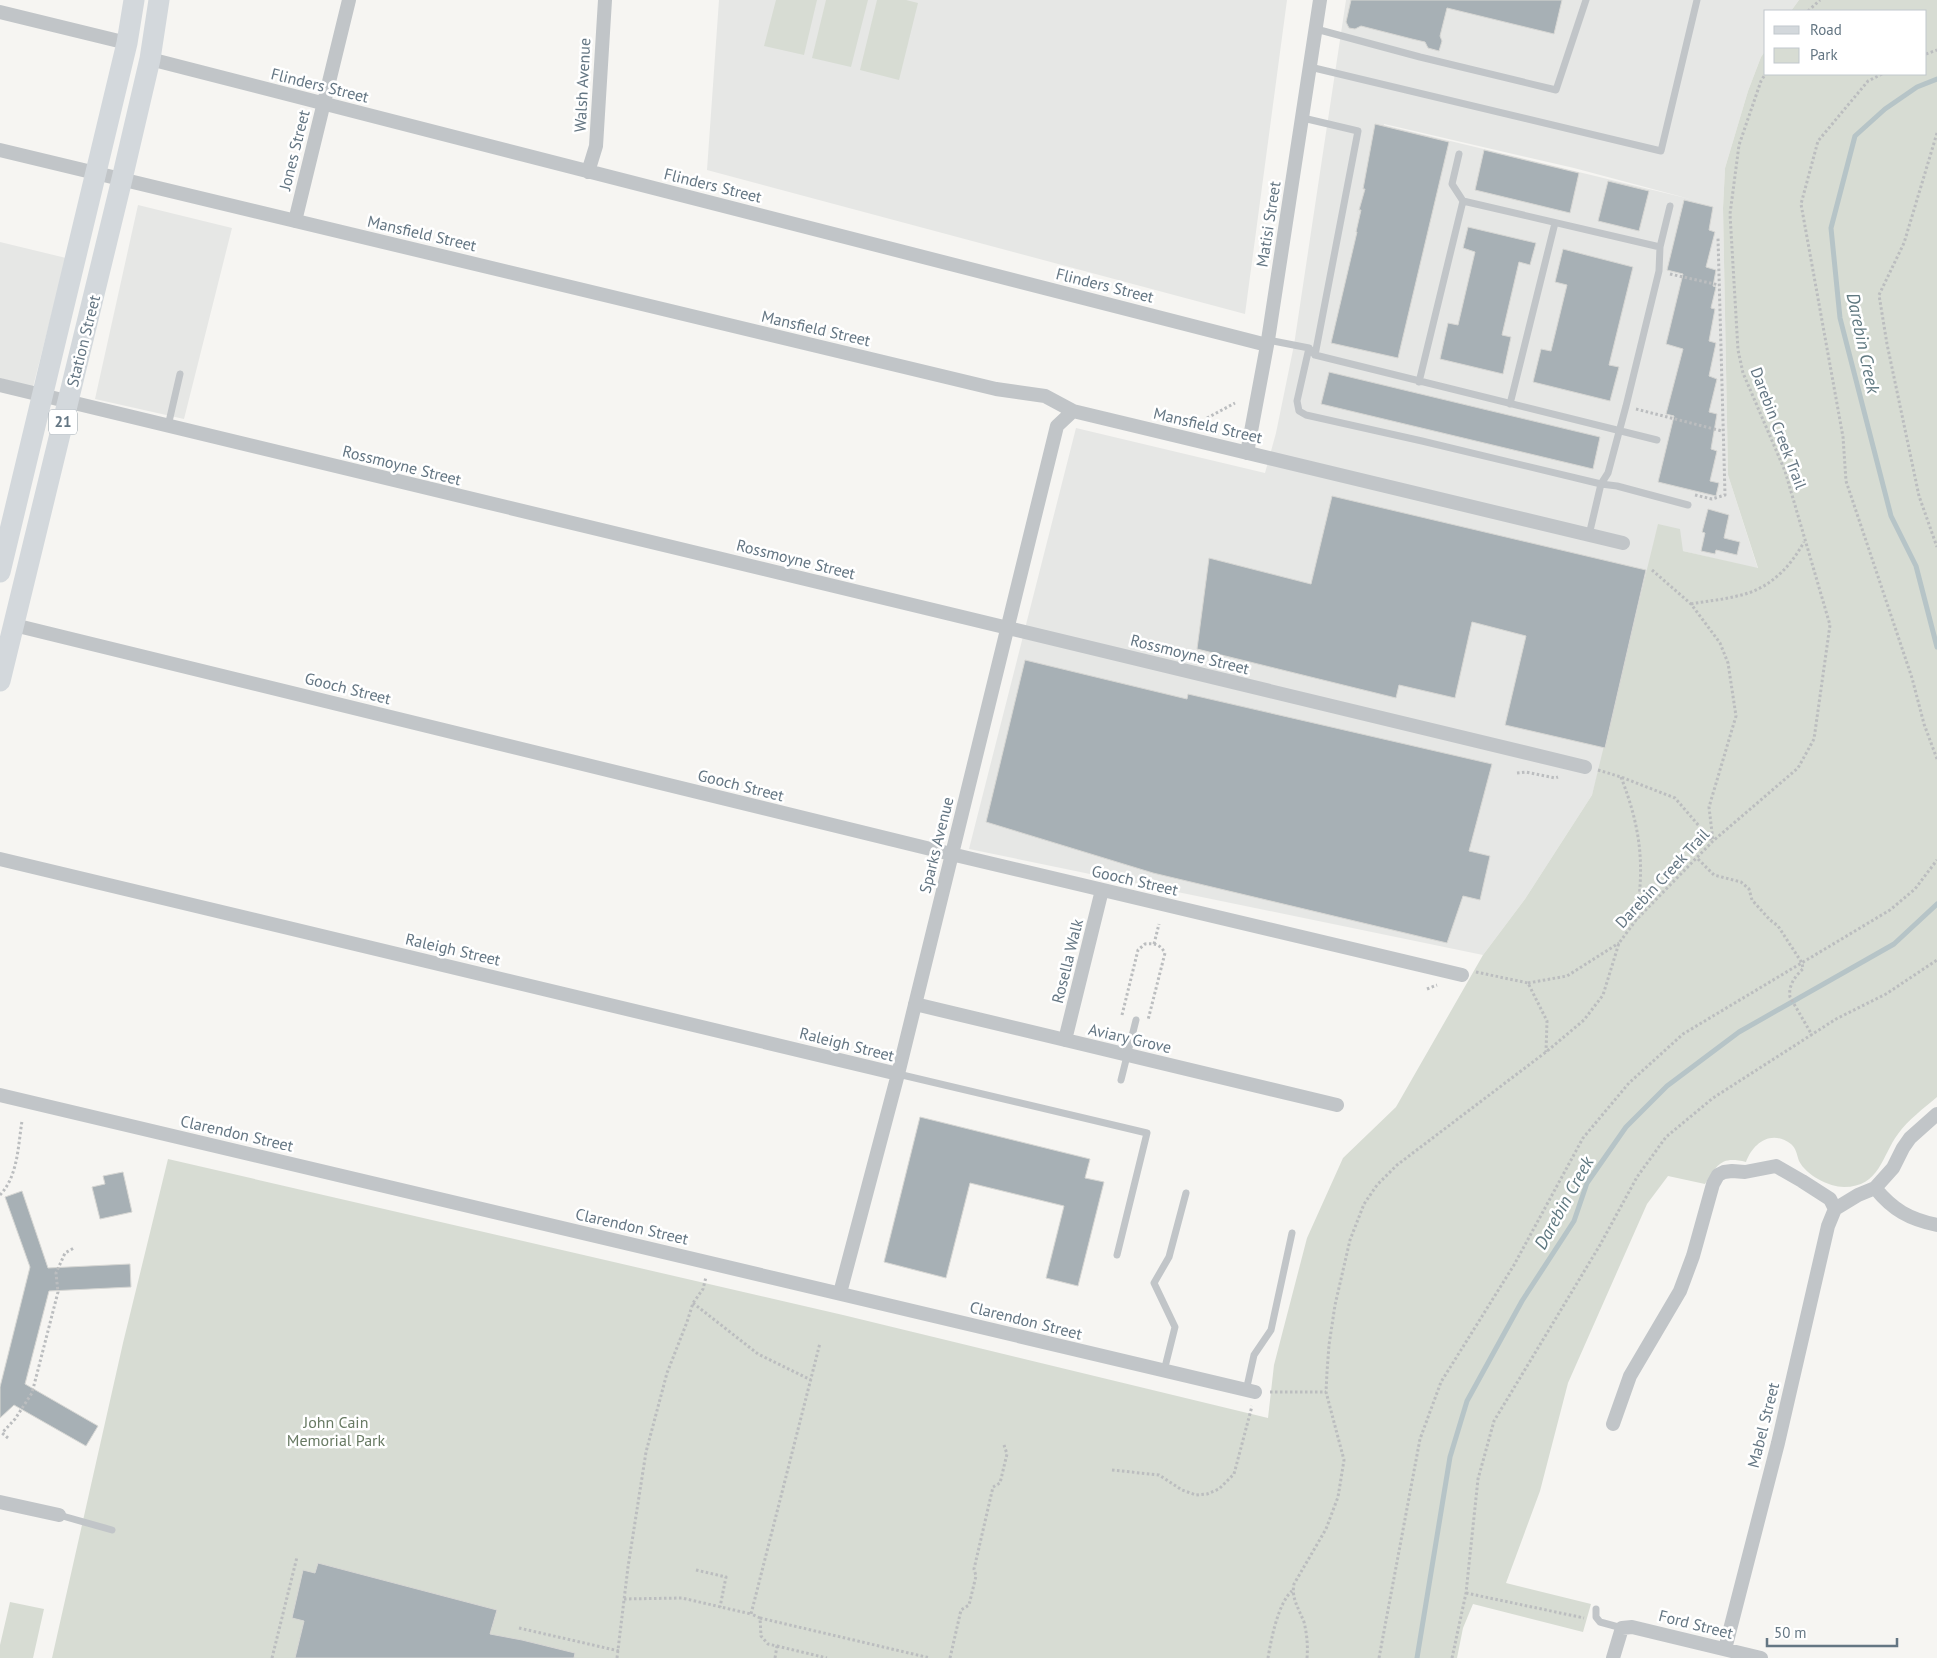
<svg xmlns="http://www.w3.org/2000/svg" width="1937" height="1658" viewBox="0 0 1937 1658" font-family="'PT Sans',sans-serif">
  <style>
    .built { fill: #e6e7e5; fill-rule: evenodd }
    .green { fill: #d7dcd3 }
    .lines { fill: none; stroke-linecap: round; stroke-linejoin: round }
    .stream { stroke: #b6c4c7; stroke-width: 5 }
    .building { fill: #a7b0b5; stroke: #d7d7d4 }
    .path { stroke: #bbbdbf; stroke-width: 3; stroke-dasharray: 2.5 2.5; stroke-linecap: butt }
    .lane { stroke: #c1c5c8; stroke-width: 7 }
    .street { stroke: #c1c5c8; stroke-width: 14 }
    .primary { stroke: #d3d8dc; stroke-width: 21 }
    .labels { text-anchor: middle; stroke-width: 5; stroke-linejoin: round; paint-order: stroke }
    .shield { fill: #fff; stroke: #929fa8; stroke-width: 1 }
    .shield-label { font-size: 15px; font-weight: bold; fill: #647683 }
    .street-label { font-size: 16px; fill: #647683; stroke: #fff }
    .park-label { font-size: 16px; fill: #687a63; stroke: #fff }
    .water-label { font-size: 18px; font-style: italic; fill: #5f7880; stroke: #fff }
  </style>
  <rect width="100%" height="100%" fill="#f6f5f2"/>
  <path class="built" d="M719,0H1287L1245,314L707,170Z
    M1346,0H1799L1791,11H1766V50L1761,57L1748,91L1725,168L1723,208L1728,475L1758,569L1683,551L1605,748L1592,795L1525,899L1483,955L969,849L1076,428L1265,473L1276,433L1294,345ZM1384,124L1574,168L1690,199L1384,125Z
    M138,205L232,228L184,419L95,399Z
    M0,242L66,258L33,387L0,378Z"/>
  <path class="green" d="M776,0H817L804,55L764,46Z
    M826,0H868L851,67L812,58Z
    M877,0H906L918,3L899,80L860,70Z
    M1799,0H1937V1097C1924,1108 1908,1120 1898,1134C1882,1155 1880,1187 1844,1187C1829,1187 1806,1175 1799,1161C1797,1155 1796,1148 1791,1144C1771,1129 1753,1143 1746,1162C1721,1156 1718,1164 1705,1184L1668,1176L1647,1204L1568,1383L1540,1491L1506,1583L1591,1604L1583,1632L1473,1604L1463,1628L1457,1658H52L123,1343L168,1159L843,1315L1268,1418L1274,1365L1307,1238L1343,1158L1396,1107L1483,955L1525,899L1592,795L1658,524L1680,529L1683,551L1758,568L1728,475L1723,208L1725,168L1748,91L1761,57L1766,50V74H1926V11H1791Z
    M10,1602L44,1609L33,1658H0V1645Z"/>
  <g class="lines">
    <path class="stream" d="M1937,79L1917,87L1885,109L1855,136L1831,228L1840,318L1891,516L1916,566L1937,647
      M1417,1658L1450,1457L1467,1401L1522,1301L1574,1221L1587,1183L1626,1127L1667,1086L1739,1032L1894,944L1937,904"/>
  </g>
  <path class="building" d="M1351,0H1562L1554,34L1447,8L1440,36L1442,41L1439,51L1428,48L1425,42L1412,39L1361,26L1355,29L1349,28L1346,22Z
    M1375,124L1449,142L1398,358L1331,343L1357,232H1356L1361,210H1359L1365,189H1363Z
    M1484,150L1579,173L1570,213L1475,190Z
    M1608,181L1649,191L1639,231L1598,221Z
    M1684,200L1713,207L1709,230L1715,232L1706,267L1716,270L1713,286L1716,287L1711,308L1715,309L1709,341L1716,343L1709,376L1717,379L1709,412L1717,414L1711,449L1717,451L1710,481L1719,483L1716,496L1658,482L1674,416L1666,414L1683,349L1666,344L1683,274L1667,270Z
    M1468,227L1536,243L1530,265L1519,262L1502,335L1511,337L1503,374L1440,359L1448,323L1458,325L1475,252L1463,248Z
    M1563,249L1633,267L1609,365L1619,367L1610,401L1533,382L1541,349L1551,351L1567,285L1555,282Z
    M1329,372L1600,437L1593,469L1321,404Z
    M1332,496L1646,570L1605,748L1505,725L1526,636L1472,622L1455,698L1399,685L1396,698L1197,649L1209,558L1311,584Z
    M1708,509L1729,515L1724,538L1740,542L1737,555L1716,550L1715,554L1701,551L1705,533L1702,532Z
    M1025,660L1187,699L1188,694L1492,764L1469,851L1490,856L1480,900L1463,896L1447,943L1153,873L986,822Z
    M920,1117L1090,1159L1085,1178L1104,1182L1078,1286L1046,1278L1064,1206L970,1183L946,1278L884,1262Z
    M123,1172L132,1212L100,1219L92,1187L105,1184L103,1176Z
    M22,1191L48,1268L130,1264L131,1287L49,1291L25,1384L98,1426L86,1446L14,1405L0,1418V1387L30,1267L5,1197Z
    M318,1563L497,1610L490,1634L522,1640L575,1653L574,1658H295L304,1621L292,1618L303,1570L315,1573Z"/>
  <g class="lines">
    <path class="path" d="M1808,11L1820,0
      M1926,54L1937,50
      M1882,74L1868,81L1818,141L1801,204L1843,437L1846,481L1912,678L1924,724L1937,759
      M1937,133L1904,243L1879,295L1887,344L1919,496L1937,547
      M1670,274L1719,285
      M1636,409L1722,431
      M1207,418L1235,403
      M1695,495L1712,499L1725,495L1718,238
      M1652,570L1691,604L1720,643L1728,663L1736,716L1709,807L1713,841
      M1691,604C1706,601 1722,600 1737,596C1768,590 1789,569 1804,542
      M1598,770L1621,777L1675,798L1712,841
      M1517,773L1526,772L1555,778L1558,777
      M1621,777C1641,829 1645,865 1636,920
      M1698,859L1714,875L1741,882L1749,889L1752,900L1770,920L1778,926L1802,963L1803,969C1795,976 1788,986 1790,997L1812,1035
      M1154,944L1159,924
      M1476,972L1528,983L1547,1021L1546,1052
      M1528,983L1567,976L1619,943
      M1427,989L1437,985
      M1122,1015L1138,950L1145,944C1154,943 1160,944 1165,953L1148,1020
      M0,1195C18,1176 18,1146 22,1121
      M693,1303L758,1354L811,1380
      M1270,1392H1326
      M8,1438L2,1433L15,1419L32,1393L58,1292L56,1273L65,1253L74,1248
      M1112,1470L1159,1475L1182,1490L1196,1495L1207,1494L1219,1489L1234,1474L1252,1406
      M696,1570L726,1577L720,1607
      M1466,1593L1584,1618
      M624,1599L682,1598L751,1614
      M760,1618L930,1658
      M519,1628L619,1651
      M777,1646L827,1658
      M272,1658L297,1557
      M617,1658L628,1567L646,1452L667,1373L687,1322L693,1303L703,1289L706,1277
      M775,1658L777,1646L768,1644L761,1636L760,1618L751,1614L820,1343
      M950,1658L961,1610L969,1605L976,1576L974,1569L993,1487L1000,1483L1007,1454L1004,1445
      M1268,1658C1271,1640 1278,1603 1292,1591
      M1307,1658C1308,1646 1307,1634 1304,1622C1299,1609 1291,1598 1294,1584L1326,1529L1338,1497L1344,1460L1326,1392L1327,1372L1329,1345L1335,1305L1350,1240L1364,1204L1377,1185L1397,1165L1546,1052L1584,1020L1603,995L1619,943L1636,920L1713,841L1798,768L1814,739L1830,625L1785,471L1743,373L1738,350L1730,214L1739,145L1761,81L1766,73
      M1379,1658L1420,1439L1441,1382L1514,1265L1583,1138L1629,1083L1683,1034L1890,910L1915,889L1937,860
      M1452,1658L1466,1593L1478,1479L1494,1421L1600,1245L1637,1177L1666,1137L1713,1098L1836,1019L1886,994L1937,960"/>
    <path class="lane" d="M1316,29L1420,57L1556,90L1586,0
      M1310,67L1661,151L1697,0
      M1303,118L1358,131L1315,355
      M1463,201L1660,247
      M1268,340L1309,348L1315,355L1657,440
      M1309,348L1297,401L1299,411L1306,415L1422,441L1601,484L1617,486L1688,505
      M1419,382L1463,201L1452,184L1459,154
      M1510,404L1555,223
      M168,426L180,374
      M1589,535L1601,484L1608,473L1626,406L1659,271L1660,247L1670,206
      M898,1074L1147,1133L1117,1255
      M1121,1080L1136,1020
      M1164,1371L1175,1327L1154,1283L1169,1257L1186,1193
      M1246,1391L1254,1355L1271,1330L1292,1233
      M59,1515L112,1530
      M1596,1609V1617L1600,1622L1622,1628"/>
    <path class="street" d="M0,12L127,43
      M150,59L1267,345
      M0,150L996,389L1045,396L1073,411L1623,543
      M588,172L596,146L605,0
      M295,221L349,0
      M0,385L1585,767
      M1247,453L1268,340L1320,0
      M14,625L951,854L1462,975
      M0,859L898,1074
      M915,1004L1337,1105
      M1065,1040L1102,890
      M0,1095L1255,1392
      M1875,1188L1893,1168L1903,1148L1910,1138L1937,1114
      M840,1293L898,1074L1057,426L1073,411
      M1613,1424L1630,1376L1680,1291L1693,1256L1713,1184L1718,1175L1724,1172L1732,1171L1745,1172L1776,1166L1802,1181L1830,1199L1835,1209L1858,1195L1875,1188C1893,1210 1909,1219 1937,1225
      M0,1502L59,1515
      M1725,1649L1778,1443L1828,1226L1835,1209
      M1613,1658L1622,1628L1632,1627L1761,1658"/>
    <path class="primary" d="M0,572L127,43L134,0
      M0,681L122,179L150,59L159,0"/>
  </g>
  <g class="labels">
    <rect class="shield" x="49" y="409.5" width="28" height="25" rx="4"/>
    <g class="shield-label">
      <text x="63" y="427">21</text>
    </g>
    <g class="street-label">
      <text transform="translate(320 85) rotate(14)" y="6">Flinders Street</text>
      <text transform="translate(582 85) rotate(-87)" y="6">Walsh Avenue</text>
      <text transform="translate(294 150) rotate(-76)" y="6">Jones Street</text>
      <text transform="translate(713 185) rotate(14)" y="6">Flinders Street</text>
      <text transform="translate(1268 224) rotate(-81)" y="6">Matisi Street</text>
      <text transform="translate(422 233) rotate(13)" y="6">Mansfield Street</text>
      <text transform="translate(1105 285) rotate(14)" y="6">Flinders Street</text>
      <text transform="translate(816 328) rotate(13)" y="6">Mansfield Street</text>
      <text transform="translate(83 341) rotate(-76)" y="6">Station Street</text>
      <text transform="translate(1208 425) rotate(13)" y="6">Mansfield Street</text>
      <text transform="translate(1779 428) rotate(69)" y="6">Darebin Creek Trail</text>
      <text transform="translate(402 465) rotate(14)" y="6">Rossmoyne Street</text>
      <text transform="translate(796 559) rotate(14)" y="6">Rossmoyne Street</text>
      <text transform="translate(1190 654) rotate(14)" y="6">Rossmoyne Street</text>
      <text transform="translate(348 688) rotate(14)" y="6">Gooch Street</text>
      <text transform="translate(741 785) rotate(14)" y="6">Gooch Street</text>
      <text transform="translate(936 845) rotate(-76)" y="6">Sparks Avenue</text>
      <text transform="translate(1662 878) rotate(-47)" y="6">Darebin Creek Trail</text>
      <text transform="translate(1135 880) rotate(13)" y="6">Gooch Street</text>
      <text transform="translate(453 949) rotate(13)" y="6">Raleigh Street</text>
      <text transform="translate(1067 961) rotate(-76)" y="6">Rosella Walk</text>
      <text transform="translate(1130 1038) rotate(13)" y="6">Aviary Grove</text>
      <text transform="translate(847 1044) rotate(14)" y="6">Raleigh Street</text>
      <text transform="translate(237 1133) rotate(13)" y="6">Clarendon Street</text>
      <text transform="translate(632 1226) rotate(13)" y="6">Clarendon Street</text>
      <text transform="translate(1026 1320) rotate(14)" y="6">Clarendon Street</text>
      <text transform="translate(1763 1425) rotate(-76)" y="6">Mabel Street</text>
      <text transform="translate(1696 1624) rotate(14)" y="6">Ford Street</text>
    </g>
    <g class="park-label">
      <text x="336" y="1428">John Cain<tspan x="336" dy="18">Memorial Park</tspan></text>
    </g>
    <g class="water-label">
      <text transform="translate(1863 343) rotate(78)" y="6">Darebin Creek</text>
      <text transform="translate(1564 1203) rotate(-61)" y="6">Darebin Creek</text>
    </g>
  </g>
  <rect x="1764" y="10" width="162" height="65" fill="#ffffff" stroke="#c1c8cd"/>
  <rect x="1774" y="26" width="25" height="8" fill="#d3d8dc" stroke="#c1c8cd"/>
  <text x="1810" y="35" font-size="15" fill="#647683">Road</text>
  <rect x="1774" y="48" width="25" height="15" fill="#d7dcd3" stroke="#c1c8cd"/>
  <text x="1810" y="60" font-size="15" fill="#647683">Park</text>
  <path d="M1767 1638v8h130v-8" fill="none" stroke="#647683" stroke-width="2.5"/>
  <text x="1774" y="1638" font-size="15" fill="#647683" stroke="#ffffff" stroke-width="4" paint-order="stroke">50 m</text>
</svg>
